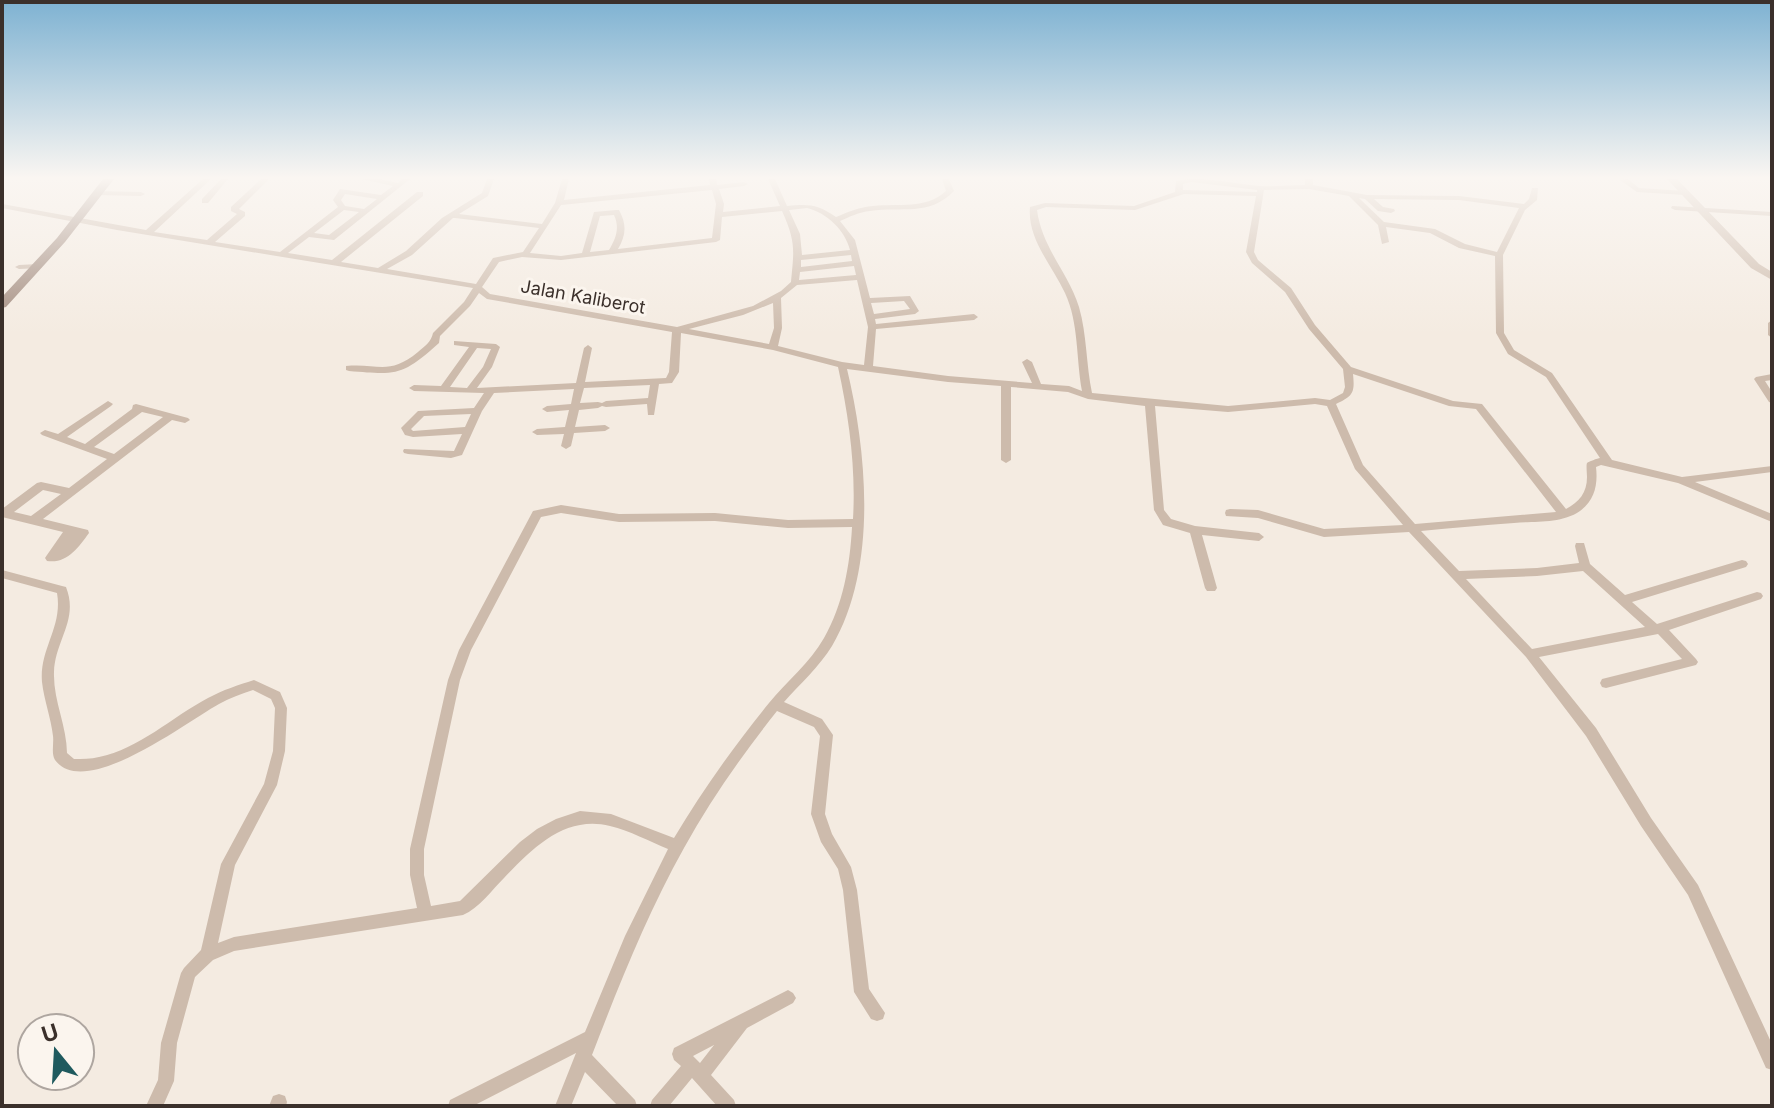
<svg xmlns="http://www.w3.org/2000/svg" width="1774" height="1108" viewBox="0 0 1774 1108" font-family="Inter,sans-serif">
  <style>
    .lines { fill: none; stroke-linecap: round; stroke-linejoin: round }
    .minor { fill: #cdbbac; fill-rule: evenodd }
    .tertiary { fill: #cdbbac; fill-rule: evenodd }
    .secondary { fill: #a18a7d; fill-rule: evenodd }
    .labels { text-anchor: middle; stroke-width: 6; stroke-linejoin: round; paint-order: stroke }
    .far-street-label { font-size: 18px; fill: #3b302b; stroke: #fbf5ee }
  </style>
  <rect width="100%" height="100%" fill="#f4ebe1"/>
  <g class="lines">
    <path class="minor" d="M203,179H211L154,232L207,240L237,214L231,211V207L261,179H269L239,209L245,212V216L215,242L280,252L338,207L333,200L340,189L381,195L393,186L361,179H380L398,183L402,179H410L334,240L309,237L288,253L332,260L417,192H423V196L341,262L378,268L406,251L442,218L482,193L487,179H494L488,196L459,214L542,224L555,203L562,179H569L564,200L710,185L709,179H716L717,185L744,182L748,184L744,186L719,189L724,204L723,212L780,206L768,179H775L787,206C809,204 817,204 836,217C848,212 860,207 873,206C899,203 925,210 946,191L942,179H949L954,191C929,217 901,206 870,211C859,212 849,217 840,221L855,240L870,298L910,296L919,311L915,314L875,319L876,324L974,314L978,317L974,320L876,329L873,366L948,376L1032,383L1022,362L1027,359L1032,362L1041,384L1069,386L1082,391C1076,358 1079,323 1065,293C1052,265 1027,239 1030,207L1045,203L1134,206L1175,192L1176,181C1204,175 1233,184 1260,186C1275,187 1290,185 1305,185V179H1313V185L1367,195L1459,196L1524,204L1529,199L1532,188H1538L1537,200L1525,210L1503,255L1504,333L1514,350L1552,373L1612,460L1682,477L1772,466V472L1695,482L1772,514V522L1678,483L1601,465L1596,467C1598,484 1595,500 1580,511C1561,524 1536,521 1514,523C1483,525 1452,528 1421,531L1459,571L1537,568L1579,563L1575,546L1576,543H1584L1590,564L1625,595L1742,560L1746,561L1748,564L1746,567L1632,602L1657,624L1757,592L1761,593L1763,596L1761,599L1669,630L1696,659L1698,662L1696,665L1606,688L1602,687L1600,683L1602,679L1682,659L1658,634L1539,657L1596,728L1651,818L1698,885L1772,1044V1070L1766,1068L1688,895L1641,826L1586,736L1526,657L1409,532L1324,537L1258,518L1226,516L1225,513L1226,510L1230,509L1258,510L1324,529L1403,525L1355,469L1327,406L1315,404L1228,412L1155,406L1164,510L1171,519L1195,526L1259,533L1264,537L1259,541L1202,535L1217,588L1215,591H1207L1205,588L1190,533L1163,525L1154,510L1145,406L1088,399L1068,392L1011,387V460L1006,463L1001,460V386L948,382L847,369C867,452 878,568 832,646C819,667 800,684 784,702L822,719L833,735L825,814L832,834L851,867L857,890L869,989L885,1013L883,1019L877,1021L871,1019L854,992L843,890L838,869L821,842L811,814L820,736L814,727L777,711C743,754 711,799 684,848C647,914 619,985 592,1055L635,1100L637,1106H618L585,1072L571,1106H555L576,1053L473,1106H448L450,1100L585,1032L625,936L668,849C649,841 630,831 610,826C565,815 533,848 504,878C492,890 479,908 463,915L234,951L213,960L195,977L177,1043L174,1081L163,1106H146L158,1080L161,1043L181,973L184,968L201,950L221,864L264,784L273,751L275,708L271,699L253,690C241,694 230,698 219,704C189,720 85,801 55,760C51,754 54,743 53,736C51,718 44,700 42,682C39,649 63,627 57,593L2,578V570L62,586L66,587C79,620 55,640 54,672C53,700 67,726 67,753L74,759C82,759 91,759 99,757C139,749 172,717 208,698C223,690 238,685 254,680L280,692L287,708L285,751L277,785L235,865L218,943L234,937L417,908L410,875V849L448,680L459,650L533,511L561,505L619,514L715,513L788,520L853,519C856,468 849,417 838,367L773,350L681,333L679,372L672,383L659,384L654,415H648L647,404L606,407L602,406L598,408L579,410L575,427L605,425L610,428L605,431L574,433L571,446L566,449L561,446L564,434L537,435L532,432L537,429L565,427L569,410L547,412L542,409L547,406L571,404L574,389L494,393L482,411L462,455L451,458L408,454L404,453L403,451L404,449L454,451L462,434L413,437L405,435L401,428L418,411L474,408L484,393L414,391L409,388L414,385L441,386L469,347L454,345V341L496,344L500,347L492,367L477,388L576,383L584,348L588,345L592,348L585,382L666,378L669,372L672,332L487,299L479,293L470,306L440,336L439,343C402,376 398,375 349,371L346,370V366C378,363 389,376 418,352C425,346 431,342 433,333L464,302L473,288L117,230L2,208V204L146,230ZM1191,182L1257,190V192L1183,190V184ZM1309,189L1349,196L1378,225L1382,244L1389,242L1386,227L1430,233L1459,248L1495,256L1496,333L1508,354L1546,377L1600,458C1598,458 1588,462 1587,463C1586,465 1587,474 1587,477C1587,493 1579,502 1566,509L1482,404L1453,401L1351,367L1315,325L1291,288L1258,260L1254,252L1264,190ZM712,190L716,204L712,238L618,249C626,235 627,225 619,210H616L594,212L582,253L561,256L530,253L561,205ZM345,194L377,199L364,209L345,206L341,200ZM1184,194L1256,196L1246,252L1252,263L1285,292L1309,329L1343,369L1345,387L1343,393L1330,400L1315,398L1228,406L1092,393C1086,365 1087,335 1079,307C1068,272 1042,248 1037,210L1046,207L1135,210ZM1359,198L1365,199L1378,211L1391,213L1395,211L1394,209L1383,207L1374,199L1459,200L1519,208L1497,252L1465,244L1435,229L1384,222ZM807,208C827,213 845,230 850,250L802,255L800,234L789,210ZM344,210L359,212L329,235L314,233ZM782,211C796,242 794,250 791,282L781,291L753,306L677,327L490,294L482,287L499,262L522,257L561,260L716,242L720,240L722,217ZM614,215C620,228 616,238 609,250L590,252L600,216ZM453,218H455L539,228L523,252L493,258L476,284L387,269L412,255ZM851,255L852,261L801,267V260ZM854,266L856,275L799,280L800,272ZM857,280L868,327L864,365L842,362L778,346L782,328L781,298L797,285ZM904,301L910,309L874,314L871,303ZM773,303L774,328L769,344L689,329L743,315ZM477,348L491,349L483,367L467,388L450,387ZM1353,374L1449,406L1476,409L1556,512L1415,524L1363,465L1336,404C1353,396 1355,393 1353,374ZM650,385L648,398L606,401L602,403L598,402L580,403L584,388ZM471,414L465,427L413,431L411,429L424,416ZM561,513L619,522L715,521L788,528L852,527C850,565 843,605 824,638C810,663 786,682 769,703C734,746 702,791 674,838L611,814L580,811L556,819L537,829L520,842L460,901L431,906L424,875V849L460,680L471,650L541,517ZM1583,571L1645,627L1532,649L1466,579L1537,576Z
      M221,179H228L208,203H202V199Z
      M1628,179L1639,188L1685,191L1689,193L1685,195L1637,192L1620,180Z
      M94,191L141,192L145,194L141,196L97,195H94Z
      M1672,206L1772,212V216L1675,210L1671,208Z
      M38,264L42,266L41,268L19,269L15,267L19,265Z
      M1772,320V338L1768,335V323Z
      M1772,374V380L1765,381L1772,392V403L1769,402L1754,379L1756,377Z
      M108,401L113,404L111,406L67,437L85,444L132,409L133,405L136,404L188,418L190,420L185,423L172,420L43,519L88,530L89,533C78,548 67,564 47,561L45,558L47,555L63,532L2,517V509L37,483L41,482L69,488L107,459L42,435L40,433L45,430L58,434ZM142,412L163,417L114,454L94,447ZM43,490L61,494L31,516L14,512Z
      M788,990L793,993L796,998L793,1003L747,1028L711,1075L734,1100L736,1106H717L692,1078L669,1106H650L652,1100L681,1066L674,1060L672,1054L674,1048ZM714,1045L700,1063L693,1056Z
      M279,1094L285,1096L287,1102L286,1106H269L273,1096Z"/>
    <path class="tertiary" d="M1667,179H1677L1759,264L1772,272V280L1751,268Z"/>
    <path class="secondary" d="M103,179H114L65,242L6,307L2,308V297L57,238Z"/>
  </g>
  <linearGradient id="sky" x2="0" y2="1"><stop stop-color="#7eb2d2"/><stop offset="0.53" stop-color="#faf6f2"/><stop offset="1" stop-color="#faf6f2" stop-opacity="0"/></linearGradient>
  <rect width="1774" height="335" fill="url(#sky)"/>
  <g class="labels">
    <g class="far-street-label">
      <text transform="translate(583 297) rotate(10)" y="6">Jalan Kaliberot</text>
    </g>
  </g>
  <rect width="1774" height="1108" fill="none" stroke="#3b302b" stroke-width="8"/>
  <g transform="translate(56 1052) rotate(342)"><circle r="38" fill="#fbf5ee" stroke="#aea6a0" stroke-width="2"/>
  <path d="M0-6L14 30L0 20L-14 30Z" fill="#1f5a5e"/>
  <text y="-12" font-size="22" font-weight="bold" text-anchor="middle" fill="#3b302b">U</text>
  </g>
</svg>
